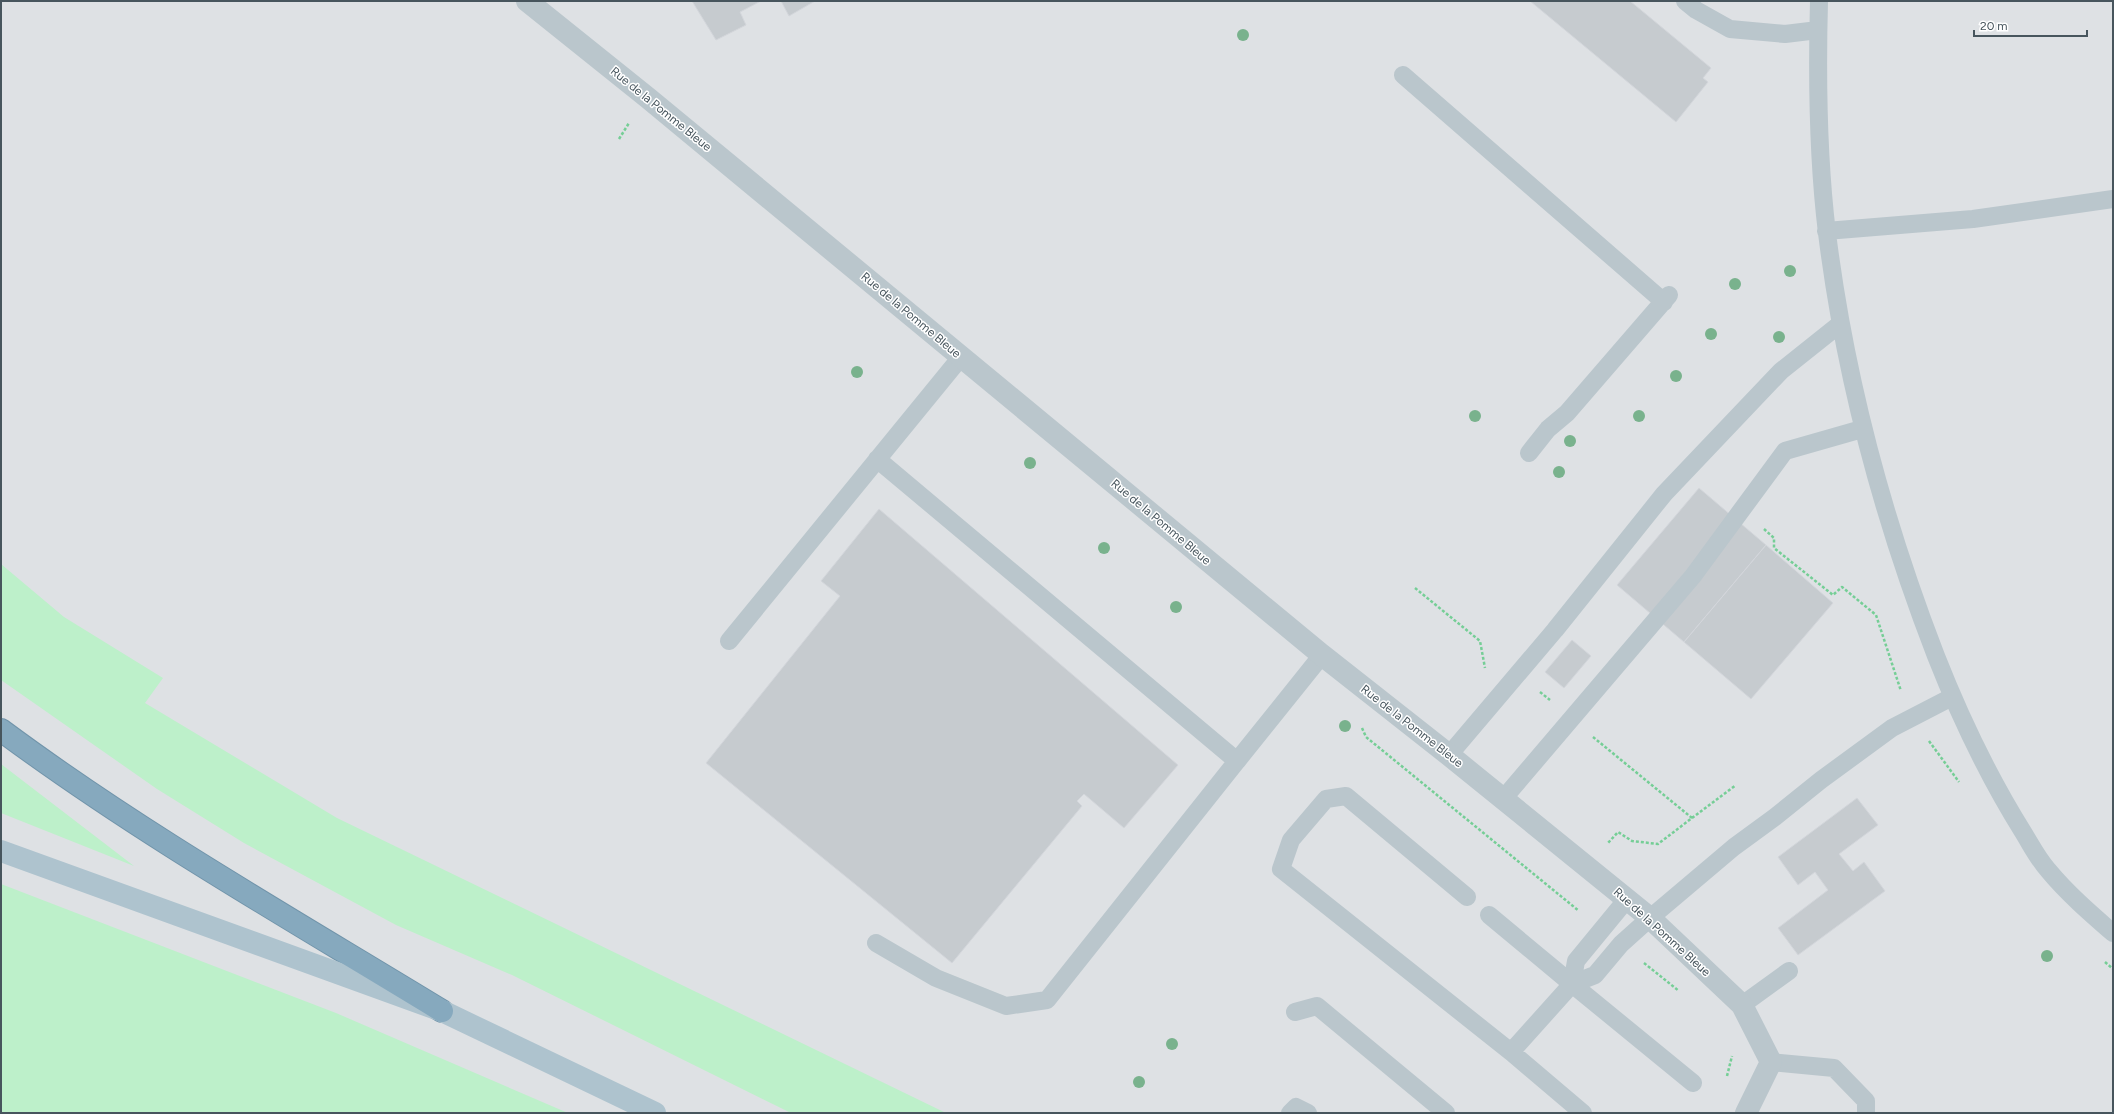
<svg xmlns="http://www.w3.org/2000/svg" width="2114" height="1114" viewBox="0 0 2114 1114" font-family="Figtree,sans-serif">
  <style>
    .airport { fill: #dee1e4 }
    .green { fill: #bdf0ca }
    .building { fill: #c6cbcf; stroke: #d3d6db }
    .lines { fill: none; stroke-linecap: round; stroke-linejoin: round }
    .motorway-casing { stroke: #7194aa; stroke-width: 24 }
    .path { stroke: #75ce96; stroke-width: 2.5; stroke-dasharray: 3 2; stroke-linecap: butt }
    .service { stroke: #bac6cc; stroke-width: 18 }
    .minor { stroke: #bac6cc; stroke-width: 22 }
    .primary { stroke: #aec3ce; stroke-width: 22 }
    .motorway { stroke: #86a9be; stroke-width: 22 }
    .tree { fill: #79b28d }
    .labels { text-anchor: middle; stroke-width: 3; stroke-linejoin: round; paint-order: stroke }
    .street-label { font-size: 12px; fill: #47555d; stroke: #fff }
  </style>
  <rect width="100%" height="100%" fill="#f2efef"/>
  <path class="airport" d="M1,1H2113V1113H1Z"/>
  <path class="green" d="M1,564L64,617L163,678L145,703L337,818L946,1113H791L512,975L396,925L244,843L157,789L1,680Z
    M1,764L134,866L1,813Z
    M1,884L336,1013L568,1113H1Z"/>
  <path class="building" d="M692,1H761L740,12L746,25L716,40Z
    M781,1H815L789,16Z
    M1530,1H1630L1711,68L1703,78L1708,82L1676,122Z
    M1699,488L1766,545L1684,642L1617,585Z
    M879,509L1178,765L1124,828L1084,794L1077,801L1082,806L952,963L706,763L840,596L821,581Z
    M1766,545L1833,603L1751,699L1684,642Z
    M1572,640L1591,656L1564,688L1545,672Z
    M1857,798L1878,825L1839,854L1853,871L1864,862L1885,891L1798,955L1778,928L1828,890L1815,872L1798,885L1778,857Z"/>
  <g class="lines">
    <defs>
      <path id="motorway" d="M1,730C141,834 293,920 442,1011"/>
    </defs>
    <use href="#motorway" class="motorway-casing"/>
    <path class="path" d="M619,139L629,123
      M1764,529L1774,538V548L1833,595L1842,587L1876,615L1901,691
      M1415,588L1480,641L1485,668
      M1540,692L1550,700
      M1362,728L1366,737L1579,911
      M1593,737L1692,818L1658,844L1632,841L1618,832L1608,843
      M1929,741L1959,782
      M1692,818L1736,785
      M2105,962L2113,969
      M1644,963L1679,991
      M1727,1076L1732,1056"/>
    <path class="service" d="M1685,1L1696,10L1730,29L1785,34L1818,30
      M1819,1C1817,75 1818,159 1827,233C1845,378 1883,519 1936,656C1960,717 1988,776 2023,832C2031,845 2038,859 2048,870C2067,893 2090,913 2113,933
      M1403,75L1664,302
      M1826,231L1973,219L2113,199
      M1529,453L1548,429L1567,413L1669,295
      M729,641L961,357
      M1449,755L1555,630L1664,494L1781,371L1840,324
      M1237,761L1322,655
      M1503,799L1693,576L1785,451L1862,429
      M1467,897L1346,796L1326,799L1291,840L1281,869L1511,1052L1572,984L1693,1083
      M1627,899L1576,961L1572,984L1595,975L1621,944L1650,918L1734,847L1775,817L1821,780L1892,728L1952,697
      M1489,915L1572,984
      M876,943L936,978L1006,1006L1047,1000L1237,761L877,459
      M1742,1005L1789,971
      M1295,1012L1317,1006L1446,1113
      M1511,1052L1583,1113
      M1771,1062L1834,1068L1866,1101V1113
      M1290,1113L1296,1107L1308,1113"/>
    <path class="minor" d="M527,1L648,98L1322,655L1449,755L1650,918L1742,1005L1771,1062L1746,1113"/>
    <path class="primary" d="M1,851L442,1011L655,1113"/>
    <use href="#motorway" class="motorway"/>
  </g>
  <g class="tree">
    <circle cx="1243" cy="35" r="6"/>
    <circle cx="1790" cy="271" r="6"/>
    <circle cx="1735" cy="284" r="6"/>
    <circle cx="1711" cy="334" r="6"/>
    <circle cx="1779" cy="337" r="6"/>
    <circle cx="857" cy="372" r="6"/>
    <circle cx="1676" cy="376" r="6"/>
    <circle cx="1475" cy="416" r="6"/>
    <circle cx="1639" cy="416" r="6"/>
    <circle cx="1570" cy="441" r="6"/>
    <circle cx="1030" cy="463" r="6"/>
    <circle cx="1559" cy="472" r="6"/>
    <circle cx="1104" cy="548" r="6"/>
    <circle cx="1176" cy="607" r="6"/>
    <circle cx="1345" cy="726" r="6"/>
    <circle cx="2047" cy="956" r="6"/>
    <circle cx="1172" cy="1044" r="6"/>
    <circle cx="1139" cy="1082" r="6"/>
  </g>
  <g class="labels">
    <g class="street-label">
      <text transform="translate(661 109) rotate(39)" y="4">Rue de la Pomme Bleue</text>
      <text transform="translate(911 315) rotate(40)" y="4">Rue de la Pomme Bleue</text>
      <text transform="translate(1161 522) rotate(40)" y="4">Rue de la Pomme Bleue</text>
      <text transform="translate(1412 726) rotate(38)" y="4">Rue de la Pomme Bleue</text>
      <text transform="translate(1662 932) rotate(42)" y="4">Rue de la Pomme Bleue</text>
    </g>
  </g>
  <rect width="2114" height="1114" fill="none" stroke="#47555d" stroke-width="4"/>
  <path d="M1974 30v6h113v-6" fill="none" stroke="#47555d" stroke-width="2"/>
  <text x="1980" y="30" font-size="12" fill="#47555d" stroke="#ffffff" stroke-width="3" paint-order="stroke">20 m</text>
</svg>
